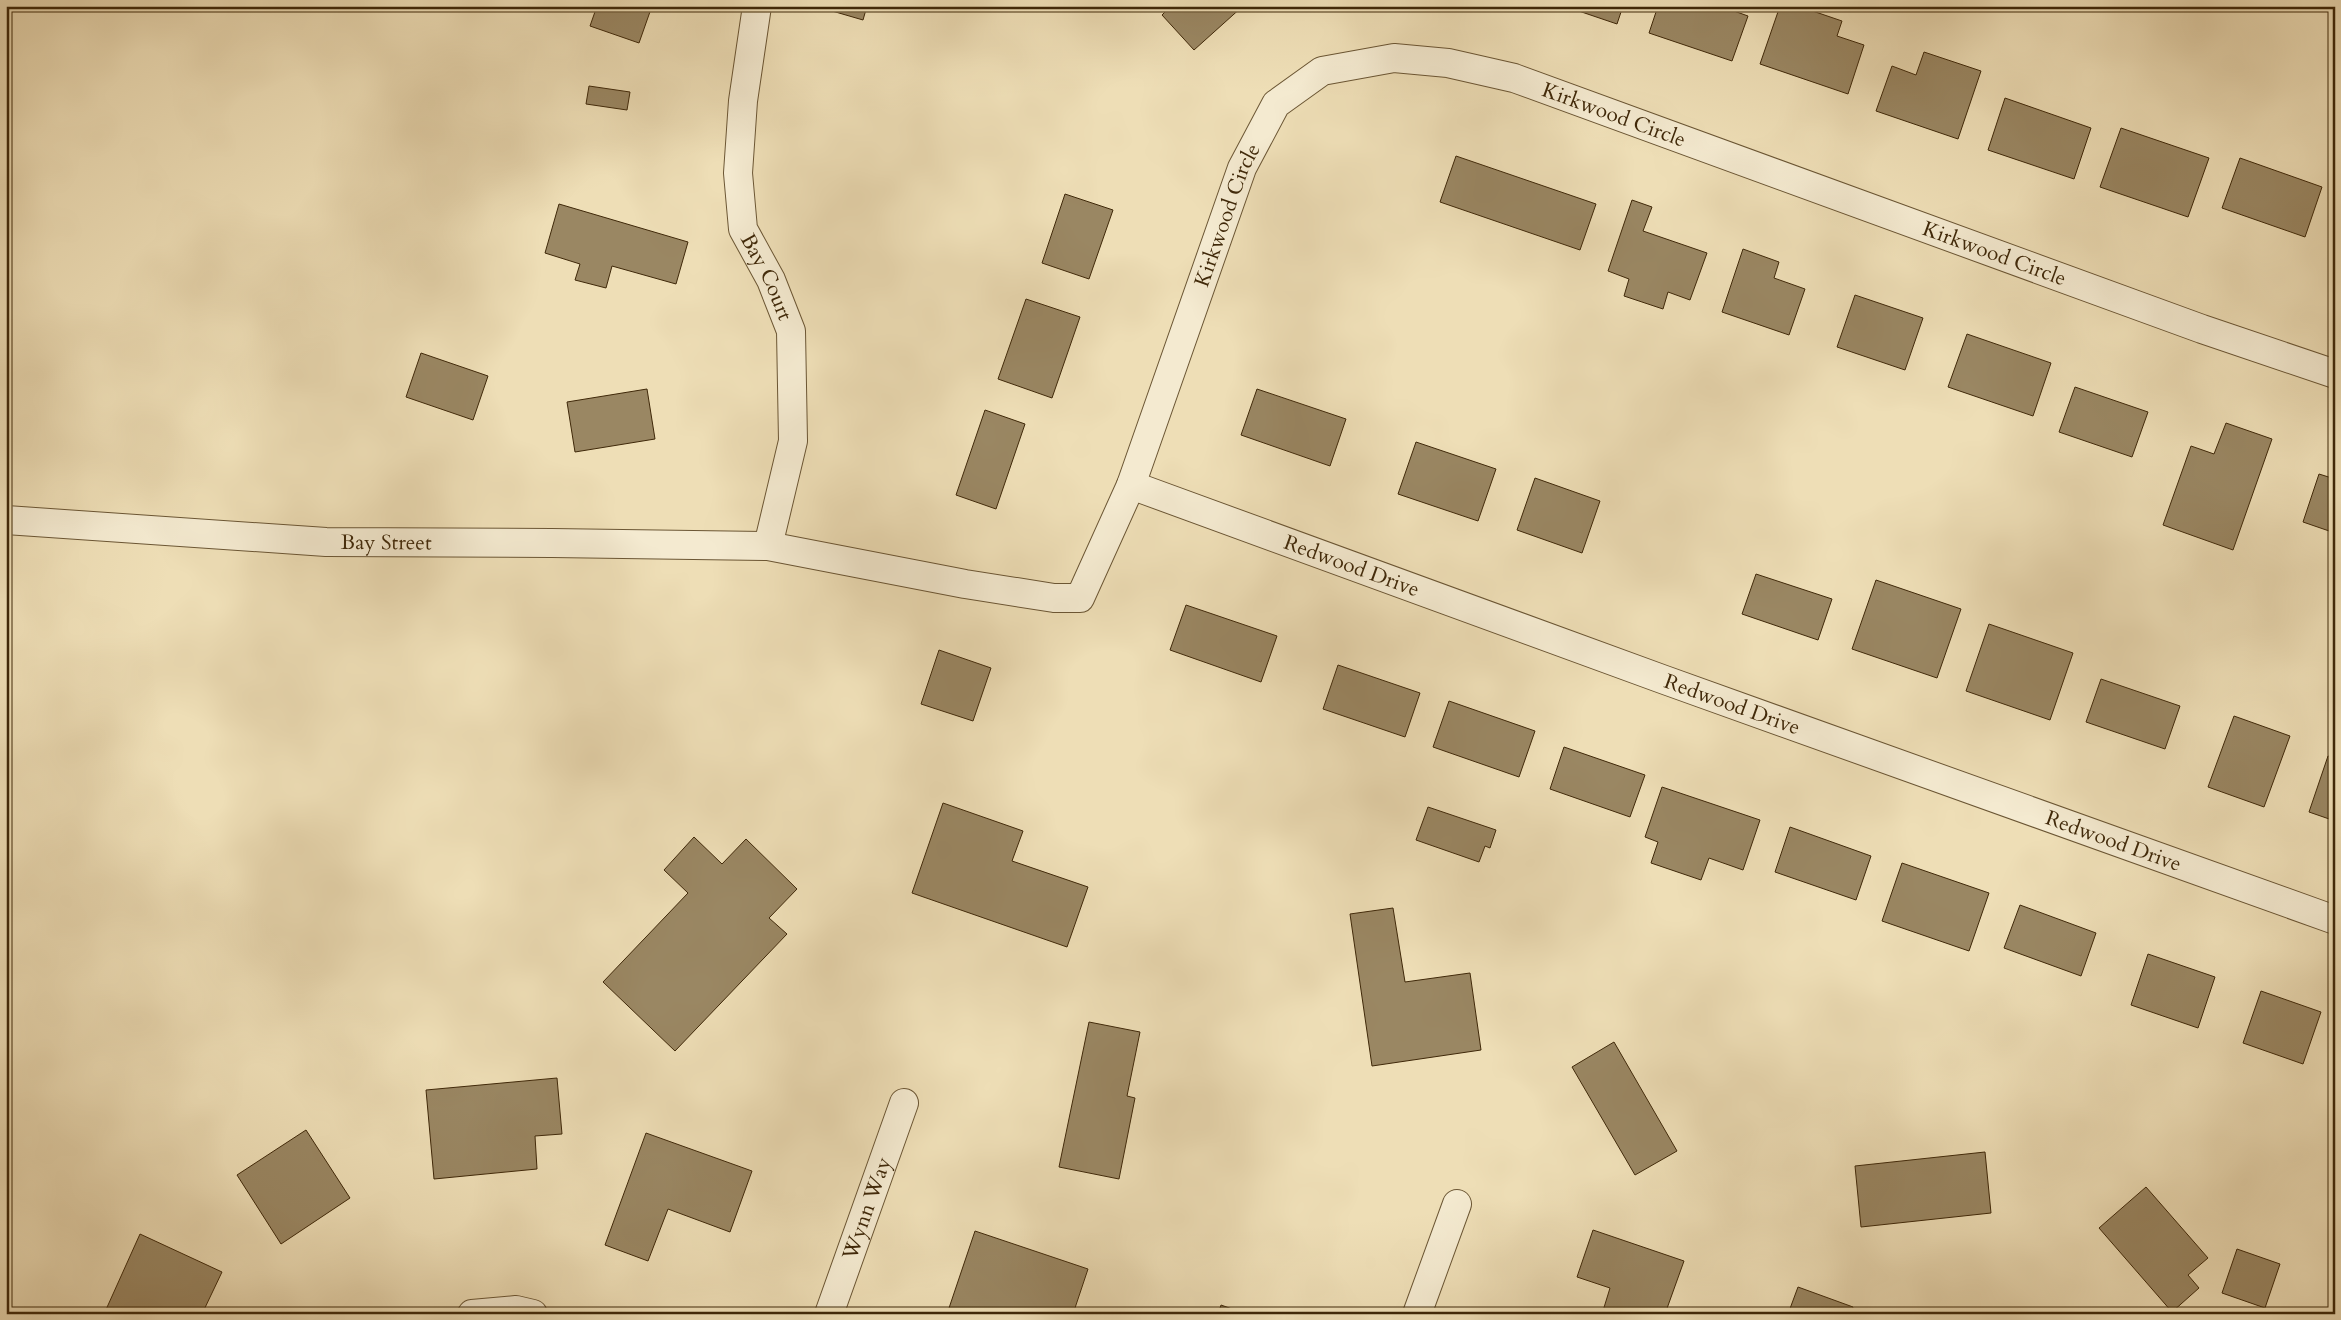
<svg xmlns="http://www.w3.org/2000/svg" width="2341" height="1320" viewBox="0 0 2341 1320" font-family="Cardo,serif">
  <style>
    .building { fill: #9a8763; stroke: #3f2809 }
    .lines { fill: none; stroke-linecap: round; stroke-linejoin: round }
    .street-casing { stroke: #6b5634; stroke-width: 30 }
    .street { stroke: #f4ead0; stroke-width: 28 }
    .labels { text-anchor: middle; stroke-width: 4; stroke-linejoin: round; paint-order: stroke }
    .street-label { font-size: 21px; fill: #3f2809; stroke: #f4ead0 }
  </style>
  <rect width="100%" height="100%" fill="#eedeb6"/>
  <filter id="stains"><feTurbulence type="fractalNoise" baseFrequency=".004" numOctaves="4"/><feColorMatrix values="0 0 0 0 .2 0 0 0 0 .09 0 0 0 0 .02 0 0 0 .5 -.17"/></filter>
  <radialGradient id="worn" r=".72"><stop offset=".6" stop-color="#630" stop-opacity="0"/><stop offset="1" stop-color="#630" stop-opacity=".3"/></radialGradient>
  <path class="building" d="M597,6H652L639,43L590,26Z
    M815,6H867L863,20Z
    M1171,6H1243L1194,50L1162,15Z
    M1564,6H1623L1617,24Z
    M1658,6H1720L1748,16L1732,61L1649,33Z
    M1780,6H1798L1842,21L1837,36L1864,45L1848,94L1760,64Z
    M1924,52L1981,71L1958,139L1876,111L1892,66L1916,75Z
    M589,86L630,92L627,110L586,104Z
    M2005,98L2091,128L2074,179L1988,150Z
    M2121,128L2209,158L2188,217L2100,187Z
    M1456,156L1596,204L1580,250L1440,202Z
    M2240,158L2322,187L2305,237L2222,208Z
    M1065,194L1113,210L1089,279L1042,263Z
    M1632,200L1652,207L1643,231L1707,253L1690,300L1668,292L1663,309L1624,296L1629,279L1608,271Z
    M559,204L688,242L676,284L612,266L606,288L575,280L580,264L545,253Z
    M1743,249L1779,262L1774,278L1805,289L1789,335L1722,312Z
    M1855,295L1923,318L1905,370L1837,347Z
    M1026,299L1080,317L1052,398L998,379Z
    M1967,334L2051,363L2033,416L1948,387Z
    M421,353L488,376L473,420L406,397Z
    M2075,387L2148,412L2132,457L2059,432Z
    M647,389L655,439L575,452L567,402Z
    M1257,389L1346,419L1330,466L1241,435Z
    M985,410L1025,424L996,509L956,495Z
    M2226,423L2272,439L2233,550L2163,525L2191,446L2214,454Z
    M1416,442L1496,469L1478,521L1398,494Z
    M2319,474L2335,479V533L2303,522Z
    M1535,478L1600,501L1582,553L1517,530Z
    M1756,574L1832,599L1818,640L1742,614Z
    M1876,580L1961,609L1937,678L1852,649Z
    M1186,605L1277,636L1261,682L1170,650Z
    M1989,624L2073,653L2050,720L1966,691Z
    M939,650L991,668L973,721L921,704Z
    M1338,665L1420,693L1405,737L1323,709Z
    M2101,679L2180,706L2165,749L2086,722Z
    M1449,701L1535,731L1519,777L1433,747Z
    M2234,716L2290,736L2264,807L2208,787Z
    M1564,747L1645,775L1630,817L1550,789Z
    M2328,756L2335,758V821L2309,812Z
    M1662,787L1760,820L1743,870L1709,858L1701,880L1651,863L1658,842L1645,837Z
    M943,803L1023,831L1012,861L1088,887L1067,947L912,893Z
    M1428,807L1496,830L1490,848L1485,846L1479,862L1416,840Z
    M1790,827L1871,856L1856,900L1775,872Z
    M694,837L722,864L746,839L797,889L769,918L787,934L675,1051L603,982L688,893L664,870Z
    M1902,863L1989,893L1969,951L1882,921Z
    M2020,905L2096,933L2081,976L2004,948Z
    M1393,908L1405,982L1470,973L1481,1050L1372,1066L1350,914Z
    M2148,954L2215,977L2198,1028L2131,1005Z
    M2261,991L2321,1012L2303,1064L2243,1043Z
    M1089,1022L1140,1032L1127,1096L1135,1098L1119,1179L1059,1167Z
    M1614,1042L1677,1151L1635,1175L1572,1067Z
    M557,1078L562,1134L535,1136L537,1169L434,1179L426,1090Z
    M306,1130L350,1198L281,1244L237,1175Z
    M646,1133L752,1171L730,1232L668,1209L648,1261L605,1245Z
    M1985,1152L1991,1213L1861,1227L1855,1166Z
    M2146,1187L2208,1258L2188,1275L2199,1288L2172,1312L2099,1228Z
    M1593,1230L1684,1261L1665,1314H1602L1610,1288L1577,1277Z
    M975,1231L1088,1269L1073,1314H947Z
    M140,1234L222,1272L202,1314H104Z
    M2237,1249L2280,1264L2265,1308L2222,1293Z
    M1798,1287L1853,1307L1851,1314H1788Z
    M1221,1305L1246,1314H1218Z"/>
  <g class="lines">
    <defs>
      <g id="street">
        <path id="s1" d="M757,6L743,101L738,173L743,229L771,280L791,331L793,441L768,546"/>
        <path id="s2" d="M1131,485L1662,679L2335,920"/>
        <path id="s3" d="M6,520L326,542L552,543L768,546L965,584L1054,598H1080L1131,485L1242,168L1276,104L1322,71L1394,58L1448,63L1514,78L2202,329L2335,374"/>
        <path d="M472,1314L516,1310L533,1314"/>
        <path id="s4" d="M829,1314L904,1103"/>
        <path d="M1417,1314L1457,1204"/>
      </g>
    </defs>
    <use href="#street" class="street-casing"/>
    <use href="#street" class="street"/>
  </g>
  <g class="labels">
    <g class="street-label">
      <text dy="7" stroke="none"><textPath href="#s3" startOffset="1970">Kirkwood Circle</textPath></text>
      <text dy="7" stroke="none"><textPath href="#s3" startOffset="1490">Kirkwood Circle</textPath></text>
      <text dy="7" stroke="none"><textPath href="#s3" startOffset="2375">Kirkwood Circle</textPath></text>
      <text dy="7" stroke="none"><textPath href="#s1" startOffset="278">Bay Court</textPath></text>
      <text dy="7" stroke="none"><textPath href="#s3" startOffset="381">Bay Street</textPath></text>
      <text dy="7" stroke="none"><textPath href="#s2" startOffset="235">Redwood Drive</textPath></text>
      <text dy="7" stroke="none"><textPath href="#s2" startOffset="640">Redwood Drive</textPath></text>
      <text dy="7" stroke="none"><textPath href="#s2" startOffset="1045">Redwood Drive</textPath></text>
      <text dy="7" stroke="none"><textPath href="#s4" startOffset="112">Wynn Way</textPath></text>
    </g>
  </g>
  <rect width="2341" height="1320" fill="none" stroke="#eedeb6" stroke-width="25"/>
  <rect x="8" y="8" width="2326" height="1305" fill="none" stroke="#3f2809" stroke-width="2.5"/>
  <rect x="12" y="12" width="2316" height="1295" fill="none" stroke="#3f2809"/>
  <rect width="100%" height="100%" filter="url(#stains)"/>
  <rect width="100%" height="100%" fill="url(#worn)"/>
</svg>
